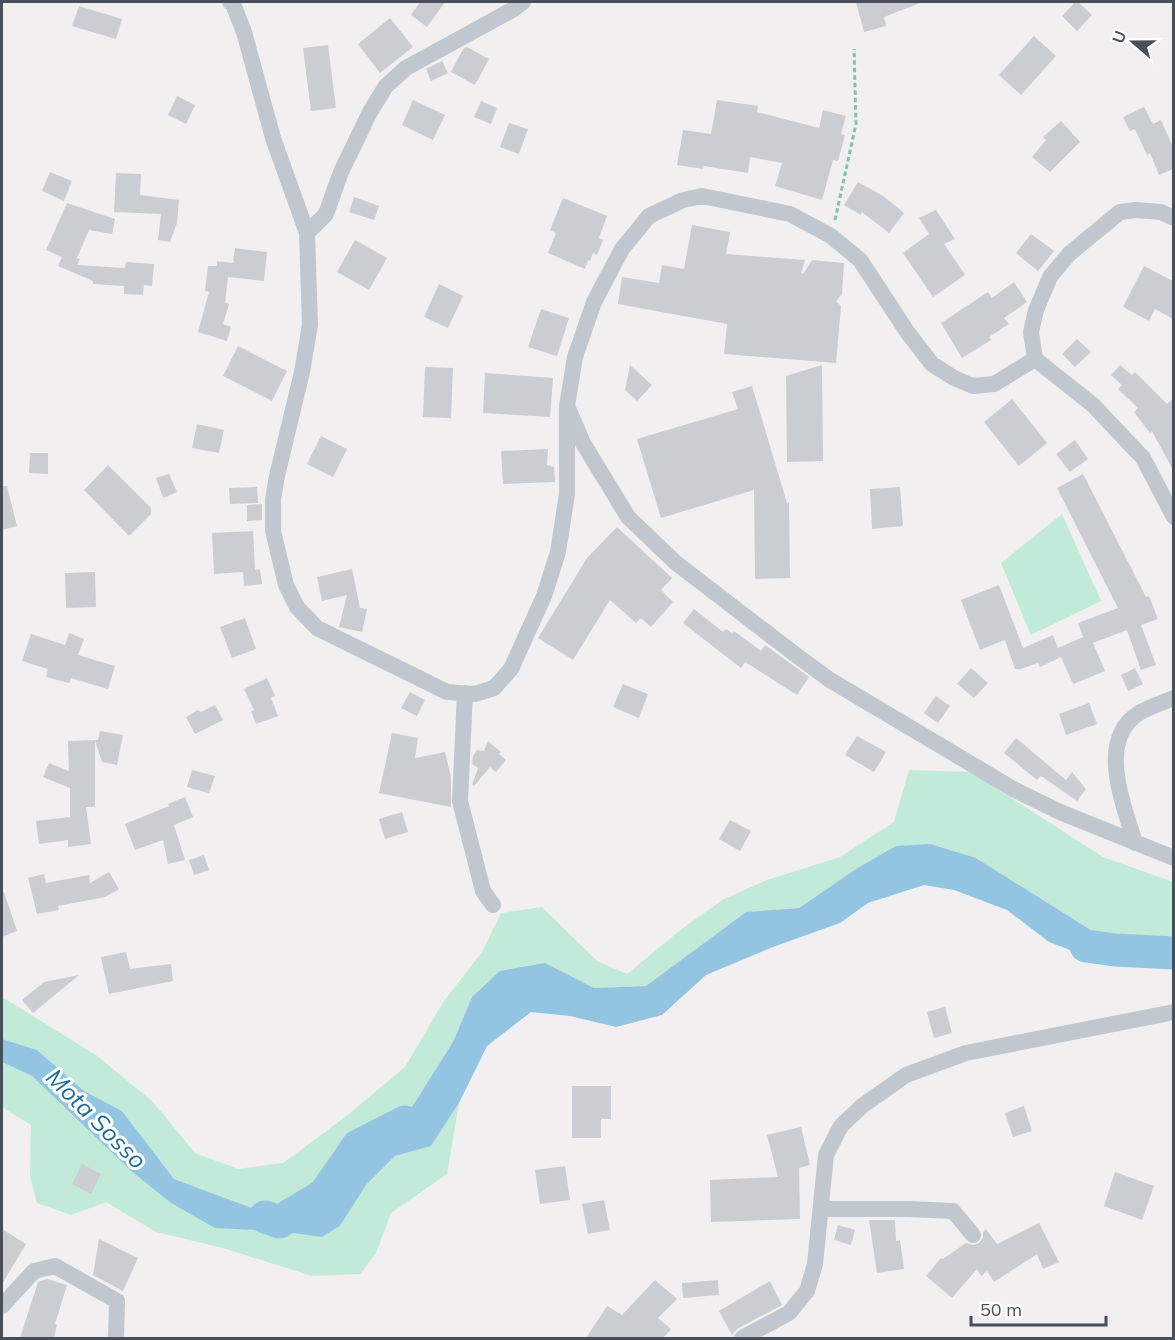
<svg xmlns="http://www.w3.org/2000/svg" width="1175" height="1340" viewBox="0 0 1175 1340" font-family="Mulish,sans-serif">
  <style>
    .green { fill: #c1ead8 }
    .water { fill: #93c5e3 }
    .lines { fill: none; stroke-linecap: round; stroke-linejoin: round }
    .river { stroke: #93c5e3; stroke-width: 33 }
    .building { fill: #cccdd3 }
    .path { stroke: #7dc5ad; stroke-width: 3; stroke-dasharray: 4.5 3; stroke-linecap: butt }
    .minor { stroke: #c1c7cf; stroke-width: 16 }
    .labels { text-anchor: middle; stroke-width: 6; stroke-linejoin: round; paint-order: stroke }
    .water-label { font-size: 24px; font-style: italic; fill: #1b6b9b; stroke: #fff }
  </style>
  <rect width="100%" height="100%" fill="#f1efef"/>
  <path class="green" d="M1062,514L1101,601L1031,635L1001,563Z
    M909,770L971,772L1103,857L1173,882V939L1097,934L976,858L856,869L799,908L746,912L646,986L594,988L545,963L472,997L453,1042L410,1110L372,1129L348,1177L320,1205L260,1211L174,1179L122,1111L84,1091L37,1050L2,1039V997L96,1055L153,1102L195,1153L238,1169L283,1163L344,1118L405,1067L444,1001L482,952L501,913L542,907L597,961L627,974L683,928L724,899L767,880L840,857L894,822Z
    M2,1062L32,1076L130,1170L171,1203L277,1231L322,1237L340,1226L366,1185L395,1156L431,1146L459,1103L447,1174L391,1213L376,1253L360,1274L312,1276L223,1248L156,1232L106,1202L71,1215L37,1203L30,1176L31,1125L2,1107Z"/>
  <path class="water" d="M930,844L976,858L1097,934L1152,963H1105L1049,942L1007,910L954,890L924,885L868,903L840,923L773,947L706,975L662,1015L616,1027L570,1016L531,1012L487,1046L459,1103L431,1146L395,1156L366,1185L340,1226L322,1237L277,1231L215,1228L171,1203L130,1170L32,1076L2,1062V1039L37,1050L84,1091L122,1111L174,1179L260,1211L320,1205L348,1177L372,1129L410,1110L453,1042L472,997L500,971L545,963L594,988L646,986L746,912L799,908L856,869L896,846Z"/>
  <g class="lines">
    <path class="river" d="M1086,946L1115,950L1174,953
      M265,1217L279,1222L324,1195L358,1146L405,1122"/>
  </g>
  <path class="building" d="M420,2H445L427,27L411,15Z
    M856,2H920V3L884,17L886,26L864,32Z
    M1075,2H1078L1092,15L1077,31L1062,16Z
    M79,6L122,19L116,39L72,26Z
    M390,18L413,47L380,73L358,44Z
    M1034,36L1056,56L1021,95L999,75Z
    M328,45L336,108L311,111L303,48Z
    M467,47L489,59L475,85L451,72L463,49Z
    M442,61L448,73L431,81L426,69Z
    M177,96L195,105L186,124L168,115Z
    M413,100L445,115L433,140L402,125Z
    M717,100L758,106L757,112L819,128L823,110L846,116L841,134L845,135L838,161L833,160L822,200L775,186L782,163L750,157L748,173L704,166L703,169L677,165L683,130L711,134Z
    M481,101L497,108L491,124L474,117Z
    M1144,107L1153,124L1161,120L1173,147V169L1159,175L1150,153L1147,155L1135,129L1130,131L1123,117Z
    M1061,121L1080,142L1050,172L1032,157L1046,140L1043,137Z
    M509,123L528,129L519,154L500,147Z
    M50,172L72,181L64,201L42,191Z
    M116,173L141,174L140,195L179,200L177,223L170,242L158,240L161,214L114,212Z
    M858,182L883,196L904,213L889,233L862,212L861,215L844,205Z
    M354,197L379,206L374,220L349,212Z
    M563,198L607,216L599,238L603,240L597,255L593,253L590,261L588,260L585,269L548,253L556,233L550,230Z
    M67,203L115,219L112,234L89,230L77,258L80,259L77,265L125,268L126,262L154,264L152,286L144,285L143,295L124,294V286L93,284V281L58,266L62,257L46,250Z
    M936,210L955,239L944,244L965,275L933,297L903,253L929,234L919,218Z
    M692,225L730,232L726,254L805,260L801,273L803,274L812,260L844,263L842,294L836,301L841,306L836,363L724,354L727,324L618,304L622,277L659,283L662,265L684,269Z
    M1031,234L1054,251L1038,271L1016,253Z
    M355,240L387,258L369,290L337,272Z
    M235,248L267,252L264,281L228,277L225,303L229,304L223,324L231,327L227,341L198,332L209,292L205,291L208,266H217V261L233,263Z
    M1144,266L1173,281V319L1155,309L1149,321L1123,307Z
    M1014,282L1027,302L1004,318L1009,324L989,337L991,340L962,358L941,323L988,292L992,298Z
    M439,284L463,296L448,328L424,317Z
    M541,309L569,318L557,356L528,347Z
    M1077,339L1091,352L1075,367L1062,354Z
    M238,346L287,371L272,401L223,376Z
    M630,365L652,385L637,401L625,390Z
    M822,365L823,461L787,462L786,376Z
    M1120,365L1132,375L1135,372L1167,404L1173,399V470L1152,431L1150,433L1134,412L1138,408L1118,389L1122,385L1111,375Z
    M425,367L453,368L451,418L423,417Z
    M485,373L553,378L550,417L483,413Z
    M752,386L787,503L789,502L790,578L755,579L754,490L661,518L637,439L738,409L732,392Z
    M1012,399L1047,443L1019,466L984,422Z
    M197,424L224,430L219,453L192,448Z
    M321,436L347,449L333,477L307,464Z
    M1075,440L1088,459L1070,472L1056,454Z
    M548,449L547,465L554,467L555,482L503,484L501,451Z
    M30,453H48V474L29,473Z
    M108,465L151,508V514L129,536L84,490Z
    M169,474L177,492L163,498L156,478Z
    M1083,474L1146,597L1149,596L1158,619L1141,625L1156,665L1141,670L1127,630L1093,643L1105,671L1073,684L1061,657L1040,667L1038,663L1021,669H1015L1005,640L980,650L961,600L999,585L1023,648L1053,635L1058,648L1083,637L1078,623L1118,608L1057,488Z
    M2,486H7L17,526L2,530Z
    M257,487L258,503L230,504L229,488Z
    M900,487L903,526L872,529L870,489Z
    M262,504V520L247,521V505Z
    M617,527L672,578L661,590L673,602L651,627L641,618L636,623L610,600L573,660L538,638L587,558Z
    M253,531L255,570L260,569L262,584L244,586L243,572L214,574L212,533Z
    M352,569L360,608L367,609L362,632L339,627L347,595L322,601L317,577Z
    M95,572L96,607L66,608L65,573Z
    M694,609L723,632L726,629L732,633L734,631L761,651L765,645L809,677L797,695L745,662L741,668L683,623Z
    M245,618L256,649L232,658L220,627Z
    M69,633L84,639L78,655L115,666L108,689L71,678L69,683L46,677L48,669L22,661L31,634L65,645Z
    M971,668L988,683L974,698L957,684Z
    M1135,668L1143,684L1128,691L1121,675Z
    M267,678L275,696L271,698L278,716L256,724L251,711L254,710L244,689Z
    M623,684L648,694L639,718L613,707Z
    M410,692L425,700L417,716L401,708Z
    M936,696L950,706L938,723L924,713Z
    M1089,703L1097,724L1066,735L1059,714Z
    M215,705L223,720L195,734L186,717L198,710L201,712Z
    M100,731L123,735L117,765L102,762L95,741V807H86L91,844L68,847V840L39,844L36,821L70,817V788L43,777L49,763L69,771L68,741L98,740Z
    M392,733L418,738L415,758L445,752L451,777V807L379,793Z
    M857,736L886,752L874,772L845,755Z
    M1016,738L1066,780L1072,772L1086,789L1077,801L1041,776L1037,780L1004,753Z
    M488,741L501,752L499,754L506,760L496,772L490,767L474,786L472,785L478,768L472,764L473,756L477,750L484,751Z
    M192,770L215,776L209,793L187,787Z
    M185,797L193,817L174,825L185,860L168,864L163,840L135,850L125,824L169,806L168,804Z
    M402,812L408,832L385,839L379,819Z
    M730,820L751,831L740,851L719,839Z
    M204,855L209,870L194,875L189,860Z
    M109,872L119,889L105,897L58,906L59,910L37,914L28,878L44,874L46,883L89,875L90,883Z
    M2,892H4L17,931L2,937Z
    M126,952L130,969L171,964L173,981L109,994L101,957Z
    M79,975L33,1013L22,1000L44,982Z
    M945,1007L952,1033L934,1038L927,1012Z
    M572,1086H611V1119H601V1138H572Z
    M1024,1106L1032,1131L1013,1137L1005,1113Z
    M801,1127L810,1165L799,1168L800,1219L711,1222L710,1180L778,1177L767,1135Z
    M82,1164L101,1174L91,1194L72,1184Z
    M565,1166L570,1200L540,1204L535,1170Z
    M1115,1172L1154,1186L1142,1220L1104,1206Z
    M604,1200L610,1230L588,1234L582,1204Z
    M869,1220H895L896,1241L900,1240L904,1269L877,1273Z
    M1039,1223L1059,1262L1043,1269L1037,1254L994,1282L987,1271L981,1276L977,1269L952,1298L926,1276L941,1258L943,1259L966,1243L974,1245L979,1243L983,1238V1232L986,1229L997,1244Z
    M838,1225L855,1230L851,1245L834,1240Z
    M2,1229L26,1244L2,1284Z
    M99,1239L138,1258L123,1291L93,1275Z
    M47,1279L67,1285L55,1324L57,1325L54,1338H20L38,1282Z
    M655,1280L677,1299L658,1318L671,1329L663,1338H586L607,1306L622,1315Z
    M718,1280L719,1295L683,1298L682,1283Z
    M770,1281L782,1305L737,1329L732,1335L719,1311Z"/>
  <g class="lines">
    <path class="path" d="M835,220L856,124L854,49"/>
    <path class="minor" d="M230,2L233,4L244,32L273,138L307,233L310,325L302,372L277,476L273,499V531L286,585L297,607L317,628L447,692L475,694L494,688L511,669L544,596L558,552L567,494V406L583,443L628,517L676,563L796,655L830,680L1015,790L1060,812L1174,858
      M307,233L326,214L341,172L370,112L386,86L406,68L514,9L523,2
      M1035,359L1031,332L1036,310L1050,277L1069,254L1120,212L1136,210L1161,212L1174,218
      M567,406L575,357L594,302L622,249L649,216L683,200L702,196L790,214L831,236L860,260L908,333L932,364L954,378L973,386L994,384L1035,359L1093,405L1143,458L1174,517
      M465,693L460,801L483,891L493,905
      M1135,843C1124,805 1096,740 1139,713C1149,707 1162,703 1174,698
      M821,1209H908L953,1211L973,1235
      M2,1306L34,1271L55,1266L117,1301L116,1338
      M742,1338L789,1313L807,1291L815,1264L826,1155L841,1126L862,1106L906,1075L966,1053L1174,1012"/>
  </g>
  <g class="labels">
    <g class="water-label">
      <text transform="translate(96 1119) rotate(45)" y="8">Mota Sosso</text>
    </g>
  </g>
  <rect width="1175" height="1340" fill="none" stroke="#494f5a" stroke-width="6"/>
  <g transform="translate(1133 42) rotate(290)" stroke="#ffffff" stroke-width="4.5" paint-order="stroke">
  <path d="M0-4.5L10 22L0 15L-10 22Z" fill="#494f5a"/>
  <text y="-9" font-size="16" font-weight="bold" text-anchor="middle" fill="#494f5a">U</text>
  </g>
  <path d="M971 1316v9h135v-9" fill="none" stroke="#494f5a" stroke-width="3"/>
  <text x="980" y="1316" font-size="18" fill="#494f5a" stroke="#ffffff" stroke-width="4.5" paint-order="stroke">50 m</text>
</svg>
